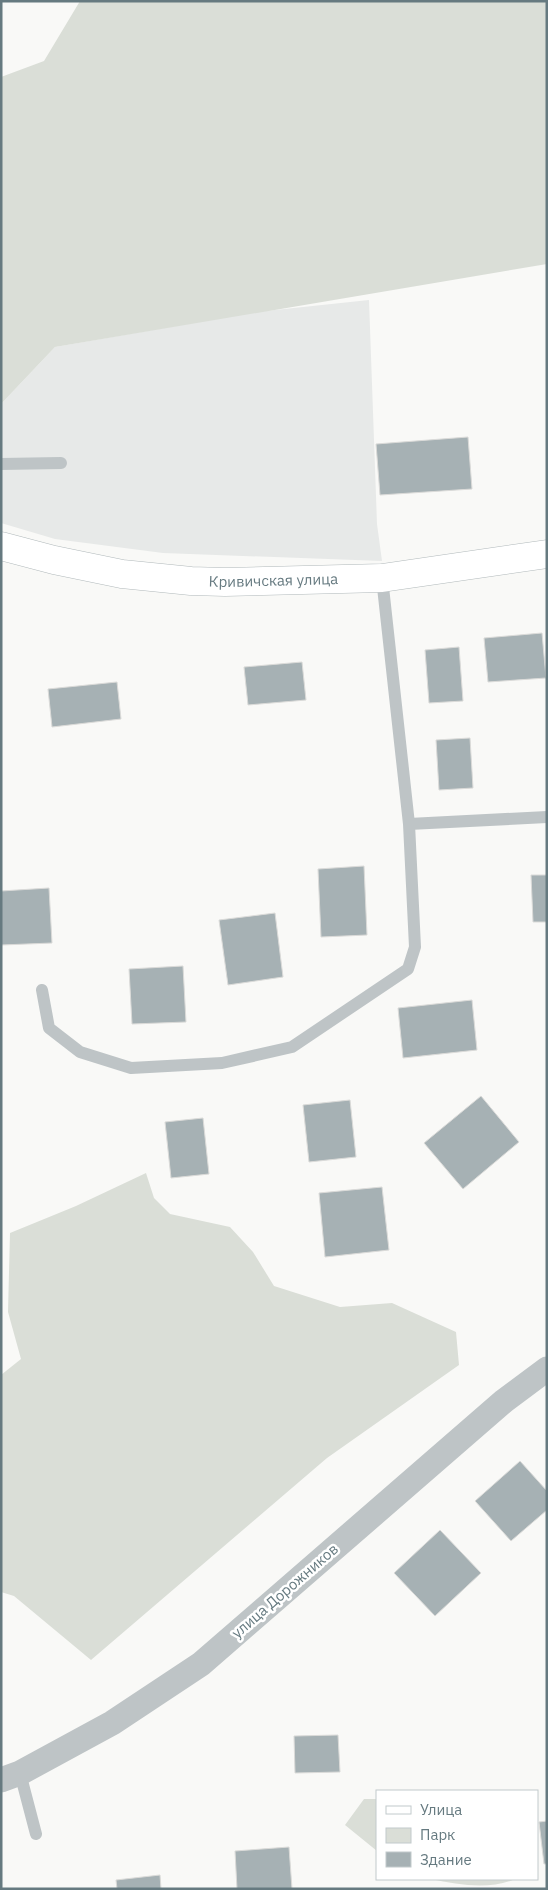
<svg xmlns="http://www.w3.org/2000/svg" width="548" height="1890" viewBox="0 0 548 1890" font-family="'IBM Plex Sans',sans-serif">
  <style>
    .built { fill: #e7e9e8 }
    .green { fill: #daded7 }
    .building { fill: #a6b1b4; stroke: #dbdbd9 }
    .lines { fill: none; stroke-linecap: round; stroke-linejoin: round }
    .secondary-casing { stroke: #b1b9bb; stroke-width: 29 }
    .lane { stroke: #bec4c6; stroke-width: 12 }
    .street { stroke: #bec4c6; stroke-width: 25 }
    .secondary { stroke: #fff; stroke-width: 28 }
    .labels { text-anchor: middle; stroke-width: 5; stroke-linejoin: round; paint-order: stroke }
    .street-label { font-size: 15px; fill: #667a80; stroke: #fff }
  </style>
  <rect width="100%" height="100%" fill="#f9f9f7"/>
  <path class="built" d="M369,300L377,524L382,561L163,553L55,539L1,523V404L55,347L256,312Z"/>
  <path class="green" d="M80,1H547V264L55,347L1,404V77L44,61Z
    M146,1173L154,1198L170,1214L230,1227L253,1252L274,1286L340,1307L392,1303L456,1332L459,1365L327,1458L91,1660L14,1596L1,1592V1375L21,1359L8,1312L10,1233L76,1206Z
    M364,1799H377V1851L345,1825Z
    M431,1879H515C490,1890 459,1885 431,1879Z"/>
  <path class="building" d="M468,437L472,489L380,495L376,444Z
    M542,633L546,678L488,682L484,638Z
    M459,647L463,701L429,703L425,650Z
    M302,662L306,700L248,705L244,667Z
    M117,682L121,719L52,727L48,689Z
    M470,738L473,788L439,790L436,740Z
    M364,866L367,935L321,937L318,869Z
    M531,875H547V922H533Z
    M49,888L52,943L1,945V891Z
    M275,913L283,977L228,985L219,920Z
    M183,966L186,1022L132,1024L129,969Z
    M472,1000L477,1050L403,1058L398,1008Z
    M481,1096L519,1142L463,1189L424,1143Z
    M350,1100L356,1157L309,1162L303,1105Z
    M203,1118L209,1174L171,1178L165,1122Z
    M382,1187L389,1250L325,1257L319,1193Z
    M520,1461L547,1491V1510L511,1541L475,1501Z
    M440,1530L481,1573L435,1616L394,1573Z
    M338,1735L340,1772L295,1773L294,1736Z
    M547,1821V1864H544L539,1822Z
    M289,1847L292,1889H237L235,1851Z
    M160,1875L161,1889H117L116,1880Z"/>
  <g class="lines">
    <defs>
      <g id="secondary">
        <path id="s1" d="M1,546L54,560L122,574L191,581L225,582L382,578L547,554"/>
      </g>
    </defs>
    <use href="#secondary" class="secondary-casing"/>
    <path class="lane" d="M1,464L61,463
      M409,824L547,817
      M42,990L49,1028L80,1052L131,1068L222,1063L292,1047L408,969L415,947L409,824L382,578
      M20,1773L36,1834"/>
    <path class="street" d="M1,1780L20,1773L112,1723L201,1664L504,1401L547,1369"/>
    <use href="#secondary" class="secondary"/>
  </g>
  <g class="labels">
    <g class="street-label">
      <text dy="5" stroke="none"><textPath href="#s1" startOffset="276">Кривичская улица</textPath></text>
      <text transform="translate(285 1591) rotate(-41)" y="5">улица Дорожников</text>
    </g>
  </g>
  <rect width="548" height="1890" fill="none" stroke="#667a80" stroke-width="5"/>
  <rect x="376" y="1790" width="162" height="90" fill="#ffffff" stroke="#c2cacc"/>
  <rect x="386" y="1806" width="25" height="8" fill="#ffffff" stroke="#c2cacc"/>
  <text x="420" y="1815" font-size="15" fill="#667a80">Улица</text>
  <rect x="386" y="1828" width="25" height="15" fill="#daded7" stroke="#c2cacc"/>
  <text x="420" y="1840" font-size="15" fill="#667a80">Парк</text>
  <rect x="386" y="1852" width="25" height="15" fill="#a6b1b4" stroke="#c2cacc"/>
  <text x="420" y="1865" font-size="15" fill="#667a80">Здание</text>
</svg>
